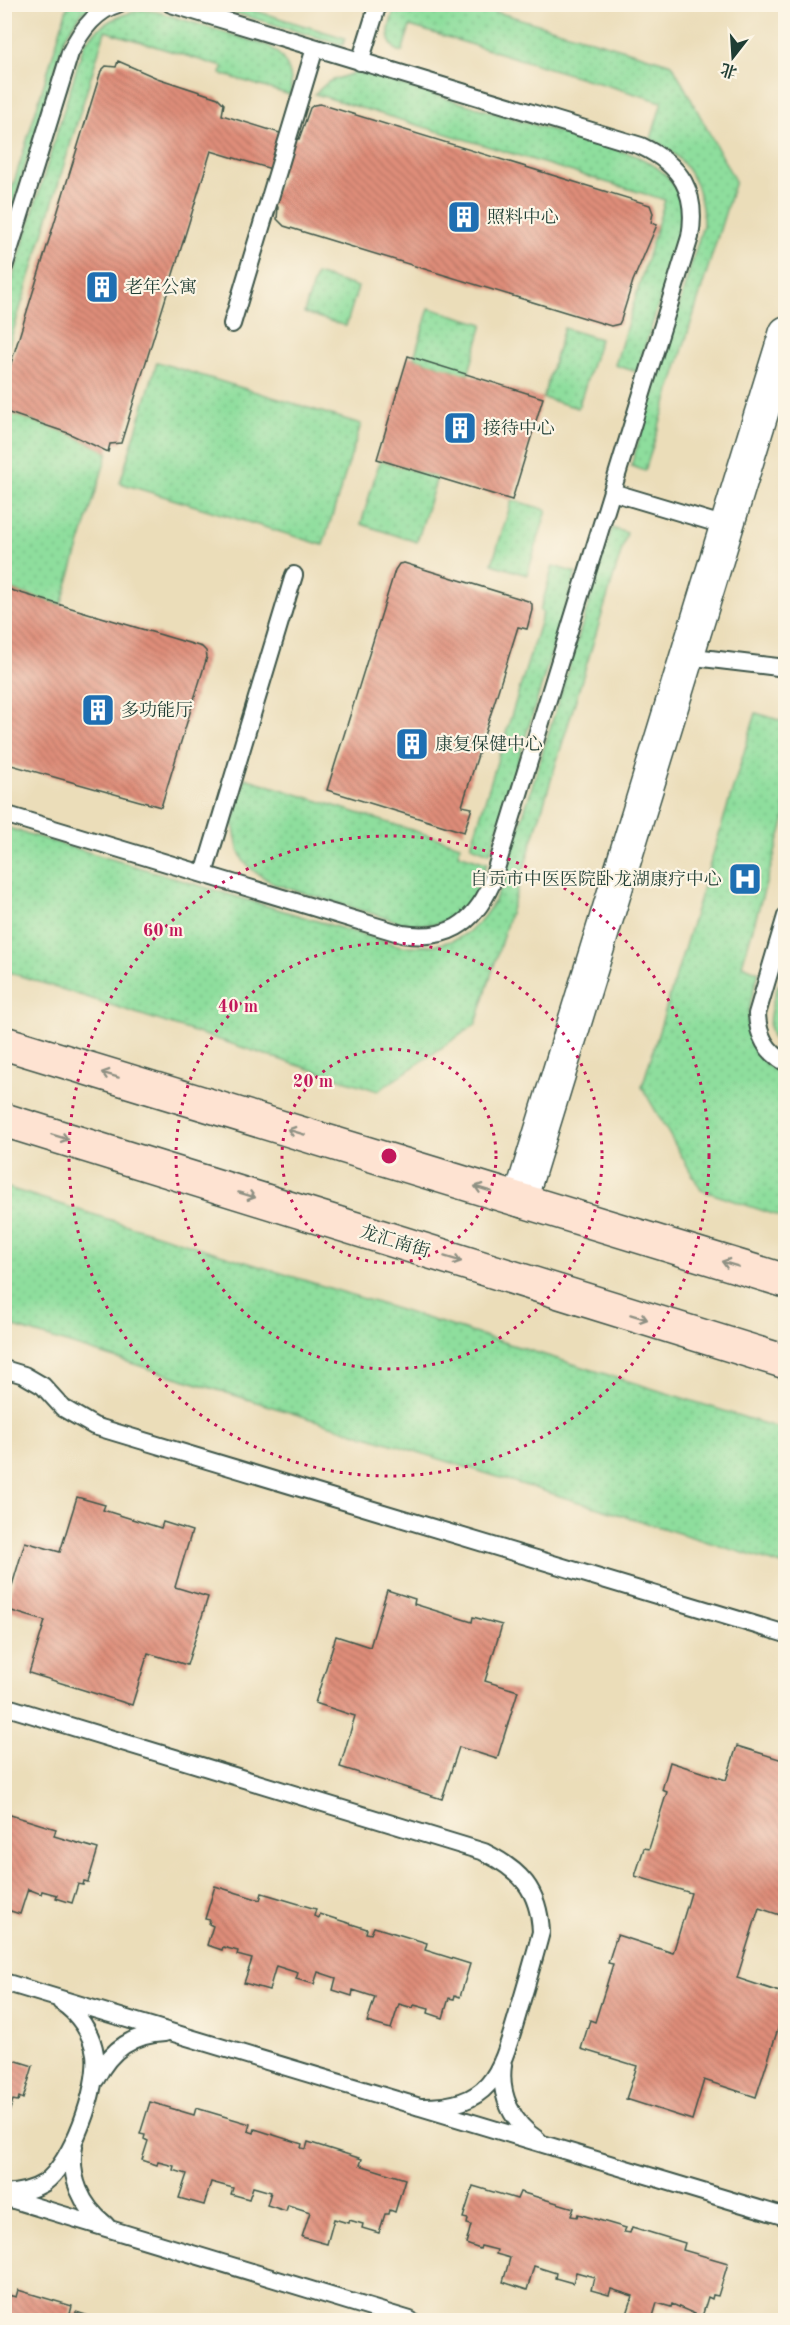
<svg xmlns="http://www.w3.org/2000/svg" width="790" height="2325" viewBox="0 0 790 2325" font-family="'Old Standard TT','Noto Serif SC',serif">
  <style>
    .grass { fill: url(#grass-dots); stroke: #568e68; stroke-width: 1.5 }
    .building { fill: url(#building-back-hatch) }
    .lines { fill: none; stroke-linecap: round; stroke-linejoin: round }
    .service-casing { stroke: #3e5548; stroke-width: 20 }
    .minor-casing { stroke: #3e5548; stroke-width: 36 }
    .secondary-casing { stroke: #3e5548; stroke-width: 36 }
    .service { stroke: #fff; stroke-width: 16 }
    .minor { stroke: #fff; stroke-width: 33 }
    .secondary { stroke: #fee3d2; stroke-width: 33 }
    .oneway { stroke: #8e9083 }
    .ring { fill: none; stroke: #c2185b; stroke-width: 3; stroke-dasharray: 3 6 }
    .labels { text-anchor: middle; stroke-width: 4.5; stroke-linejoin: round; paint-order: stroke }
    .poi-label { font-size: 18px; fill: #1f3d34; stroke: #fcf5e5; text-anchor: start }
    .street-label { font-size: 18px; fill: #1f3d34; stroke: #fcf5e5 }
    .centre { fill: #c2185b; stroke: #fcf5e5; stroke-width: 3 }
    .ring-label { font-size: 18px; text-anchor: middle; font-weight: bold; fill: #c2185b; stroke: #fcf5e5; stroke-width: 4.5; stroke-linejoin: round; paint-order: stroke }
  </style>
  <defs>
    <pattern id="grass-dots" width="8" height="8" patternUnits="userSpaceOnUse" patternTransform="scale(1.5)"><rect width="8" height="8" fill="#8ede9d"/><path d="M2 2h.1M6 6h.1" fill="none" stroke="#7abf88" stroke-width="1.8" stroke-linecap="round"/></pattern>
    <pattern id="building-back-hatch" width="6" height="6" patternUnits="userSpaceOnUse" patternTransform="scale(1.5)"><rect width="6" height="6" fill="#df8d79"/><path d="M-1 5l2 2M0 0l6 6M5-1l2 2" fill="none" stroke="#b47464"/></pattern>
  </defs>
  <rect width="100%" height="100%" fill="#fcf5e5"/>
  <filter id="ink" filterUnits="userSpaceOnUse"><feTurbulence type="fractalNoise" baseFrequency=".0167" numOctaves="2"/><feDisplacementMap in="SourceGraphic" scale="12" xChannelSelector="R" yChannelSelector="G"/><feConvolveMatrix kernelMatrix="1 2 1 2 8 2 1 2 1" color-interpolation-filters="sRGB"/></filter>
  <filter id="wash" filterUnits="userSpaceOnUse"><feTurbulence type="fractalNoise" baseFrequency=".008" numOctaves="4" result="noise"/><feDisplacementMap in="SourceGraphic" scale="24" xChannelSelector="R" yChannelSelector="G"/><feGaussianBlur stdDeviation="1.35" result="paint"/><feColorMatrix in="noise" values="0 0 0 0 0 0 0 0 0 0 0 0 0 0 0 0 0 1.4 0 .05"/><feComposite in="paint" operator="in"/></filter>
  <g filter="url(#wash)">
    <rect width="100%" height="100%" fill="#ebddb9"/>
    <path class="grass" d="M68,5H95L81,14L65,37L5,231V212Z
      M208,5H236L345,38L343,45Z
      M396,5H473L672,64L735,181L645,471L631,466L703,225C704,187 686,155 651,139L662,102L410,26L402,52C380,46 391,20 396,5Z
      M142,10L158,12L269,46C286,58 294,75 290,95L221,74L223,67L105,31L5,358V303L84,44C101,23 117,15 142,10Z
      M354,73L366,74L634,155C702,184 682,228 665,283C656,313 646,343 637,372L615,365L665,200L315,94L328,82Z
      M316,274L358,287L346,326L304,313Z
      M429,308L483,324L468,375L414,358Z
      M564,328L600,339L578,408L543,398Z
      M157,362L361,424L323,545L120,483Z
      M4,411L68,433L108,452L61,605L5,588Z
      M380,460L437,477L417,542L361,524Z
      M512,500L547,510L527,575L492,564Z
      M612,528L627,533L476,1024L378,1091L5,971V827L400,946C453,949 479,936 501,887Z
      M553,566L576,573L490,853L471,846L543,613L540,611Z
      M756,713L785,722V819L742,965L759,972C746,1014 735,1052 785,1075V1218L701,1190L642,1087Z
      M245,778L460,845L458,854L487,863C473,909 455,932 403,923L274,884L255,872L244,862L238,849L233,823Z
      M778,985L785,988V1050C760,1036 771,1007 778,985Z
      M5,1187L785,1430V1566L5,1324Z"/>
    <g id="blocks">
      <path class="building" d="M118,61L157,78L218,98L224,104L222,115L299,139L310,108L314,105L320,104L650,205L653,213L651,223L657,225L633,281L621,320L619,324L611,326L284,226L277,219L278,207L269,204L285,173L211,151L121,443L110,444L108,452L68,433L6,412L4,386L101,71L106,66L116,67Z
        M408,356L543,398L512,500L377,459Z
        M404,563L528,601L532,604V610L527,629L518,627L462,806L472,808L464,832L327,790L395,570L399,564Z
        M4,588L202,647L206,651L207,657L161,807L4,763Z
        M77,1497L105,1505L103,1510L161,1528L163,1522L192,1531L175,1587L208,1597L187,1665L148,1653L132,1705L29,1673L45,1621L5,1609L25,1542L60,1552Z
        M387,1590L415,1599L414,1604L472,1622L473,1617L502,1625L485,1681L518,1691L497,1759L459,1747L442,1799L340,1767L355,1716L315,1703L336,1636L370,1647Z
        M737,1746L786,1761V1917L759,1908L737,1978L786,1994V2004L756,2097L704,2080L692,2120L626,2099L637,2066L581,2049L590,2020L595,2022L613,1964L608,1963L617,1935L673,1953L691,1893L635,1876L644,1848L649,1849L667,1792L662,1790L670,1762L726,1780Z
        M4,1813L56,1829L54,1836L98,1849L88,1882L84,1881L83,1885L78,1884L72,1903L56,1898L57,1895L42,1891L41,1894L28,1889L20,1914L4,1909Z
        M215,1886L260,1900L262,1893L316,1909L314,1916L319,1918L320,1914L367,1929L366,1933L371,1934L374,1927L427,1943L425,1950L470,1964L460,1997L455,1995L454,1999L449,1998L443,2018L428,2013L429,2009L414,2005L413,2008L399,2004L391,2029L367,2022L375,1997L353,1990L352,1996L333,1990L336,1978L318,1972L314,1984L296,1979L298,1973L276,1966L269,1990L244,1983L252,1959L237,1955L238,1951L223,1947L222,1950L207,1945L213,1926L209,1924L210,1920L205,1919Z
        M4,2057L33,2066L23,2099L19,2097L18,2101L13,2100L7,2119L4,2118Z
        M150,2102L194,2115L196,2108L250,2124L248,2131L254,2133L255,2129L302,2144L301,2148L306,2149L308,2142L362,2159L360,2165L405,2179L395,2212L390,2210L389,2214H385L379,2233L362,2228L363,2224L349,2220L348,2223L334,2219L327,2244L302,2237L310,2212L288,2205L286,2211L267,2205L271,2192L253,2187L249,2199L231,2194L233,2188L211,2182L204,2205L179,2198L187,2174L173,2170L174,2166L158,2162L157,2165L142,2160L148,2141L144,2139L145,2135L140,2134Z
        M473,2186L517,2199L520,2192L574,2208L571,2216L577,2217L578,2214L626,2228L624,2232L630,2233L632,2227L685,2243L683,2250L728,2263L718,2296L713,2295L712,2299L708,2297L702,2317L672,2304L671,2307L657,2303L652,2320H625L633,2296L611,2289L609,2295L591,2290L594,2277L576,2272L573,2283L555,2278L556,2273L534,2266L527,2290L503,2282L510,2258L496,2254L497,2250L481,2246L480,2249L466,2244L471,2225L467,2224L468,2219L463,2218Z
        M18,2290L72,2306L70,2314L75,2315L76,2312L102,2320H4V2294L16,2297Z"/>
    </g>
  </g>
  <g filter="url(#ink)">
    <use href="#blocks" fill-opacity="0" stroke="#3e5548" stroke-width="1.5"/>
    <g class="lines">
      <defs>
        <path id="service" d="M360,62L378,4
          M4,267L70,53C80,32 94,11 118,4
          M232,324L315,48
          M612,492L726,526
          M686,656L786,668
          M4,814L402,934C446,941 473,925 491,885L690,237C698,192 681,165 641,146L171,4
          M204,874L294,575
          M786,916L757,1014C758,1036 766,1051 786,1063
          M4,1369L24,1375L43,1386L63,1408L94,1426L786,1634
          M4,1706L484,1852C520,1870 539,1889 541,1932C534,1959 526,1986 518,2013C500,2074 492,2108 419,2107
          M4,1982L786,2217
          M503,2065C499,2095 512,2123 538,2140
          M96,2079C110,2050 132,2034 165,2033
          M74,2146C69,2177 81,2206 106,2225
          M4,2194C18,2193 33,2190 44,2183C72,2163 99,2088 95,2054C92,2033 78,2013 61,2002
          M4,2197L410,2320"/>
        <path id="minor" d="M520,1200L786,333"/>
        <path id="secondary" d="M4,1043L786,1281
          M4,1120L786,1362"/>
      </defs>
      <use href="#service" class="service-casing"/>
      <use href="#minor" class="minor-casing"/>
      <use href="#secondary" class="secondary-casing"/>
      <use href="#service" class="service"/>
      <use href="#minor" class="minor"/>
      <use href="#secondary" class="secondary"/>
    </g>
    <defs><path id="oneway-shaft" d="M-6 0H5M1.5-3L5.5 0L1.5 3" fill="none" stroke-width="1.6" stroke-linecap="round" stroke-linejoin="round" transform="scale(1.5)"/></defs>
    <g class="oneway">
      <use href="#oneway-shaft" transform="translate(110 1075) rotate(-163)"/>
      <use href="#oneway-shaft" transform="translate(296 1132) rotate(-163)"/>
      <use href="#oneway-shaft" transform="translate(60 1137) rotate(17)"/>
      <use href="#oneway-shaft" transform="translate(483 1189) rotate(-163)"/>
      <use href="#oneway-shaft" transform="translate(247 1195) rotate(17)"/>
      <use href="#oneway-shaft" transform="translate(453 1259) rotate(17)"/>
      <use href="#oneway-shaft" transform="translate(730 1264) rotate(-163)"/>
      <use href="#oneway-shaft" transform="translate(639 1317) rotate(17)"/>
    </g>
  </g>
  <g class="ring">
    <circle cx="389" cy="1156" r="107"/>
    <circle cx="389" cy="1156" r="213"/>
    <circle cx="389" cy="1156" r="320"/>
  </g>
  <defs>
    <symbol id="building-square" viewBox="-11 -11 22 22"><rect x="-9" y="-9" width="18" height="18" rx="4" fill="#1f6fb2" stroke="#fcf5e5"/><path d="M-4-6H4V6H1V3H-1V6H-4ZM-2.5-4.3h1.7v1.8h-1.7ZM.8-4.3h1.7v1.8H.8ZM-2.5-1h1.7V.8h-1.7ZM.8-1h1.7V.8H.8Z" fill="#fff"/></symbol>
    <symbol id="hospital-square" viewBox="-11 -11 22 22"><rect x="-9" y="-9" width="18" height="18" rx="4" fill="#1f6fb2" stroke="#fcf5e5"/><path d="M-5-5h3v3.5h4V-5h3V5h-3V1.5h-4V5h-3Z" fill="#fff"/></symbol>
  </defs>
  <g fill-rule="evenodd">
    <use href="#building-square" x="445" y="198" width="38" height="38"/>
    <use href="#building-square" x="83" y="268" width="38" height="38"/>
    <use href="#building-square" x="441" y="409" width="38" height="38"/>
    <use href="#building-square" x="79" y="691" width="38" height="38"/>
    <use href="#building-square" x="393" y="725" width="38" height="38"/>
    <use href="#hospital-square" x="726" y="860" width="38" height="38"/>
  </g>
  <g class="labels">
    <g class="poi-label">
      <text x="487" y="223">照料中心</text>
      <text x="125" y="293">老年公寓</text>
      <text x="483" y="434">接待中心</text>
      <text x="121" y="716">多功能厅</text>
      <text x="435" y="750">康复保健中心</text>
      <text x="722" y="885" text-anchor="end">自贡市中医医院卧龙湖康疗中心</text>
    </g>
    <g class="street-label">
      <text transform="translate(395 1241) rotate(17)" y="6">龙汇南街</text>
    </g>
  </g>
  <circle cx="389" cy="1156" r="9" class="centre"/>
  <g class="ring-label">
    <text x="163" y="936">60 m</text>
    <text x="238" y="1012">40 m</text>
    <text x="313" y="1087">20 m</text>
  </g>
  <rect width="790" height="2325" fill="none" stroke="#fcf5e5" stroke-width="24"/>
  <g transform="translate(733 57) rotate(197)" stroke="#fcf5e5" stroke-width="4.5" paint-order="stroke">
  <path d="M0-4.5L10 22L0 15L-10 22Z" fill="#1f3d34"/>
  <text y="-9" font-size="16" font-weight="bold" text-anchor="middle" fill="#1f3d34">北</text>
  </g>
</svg>
